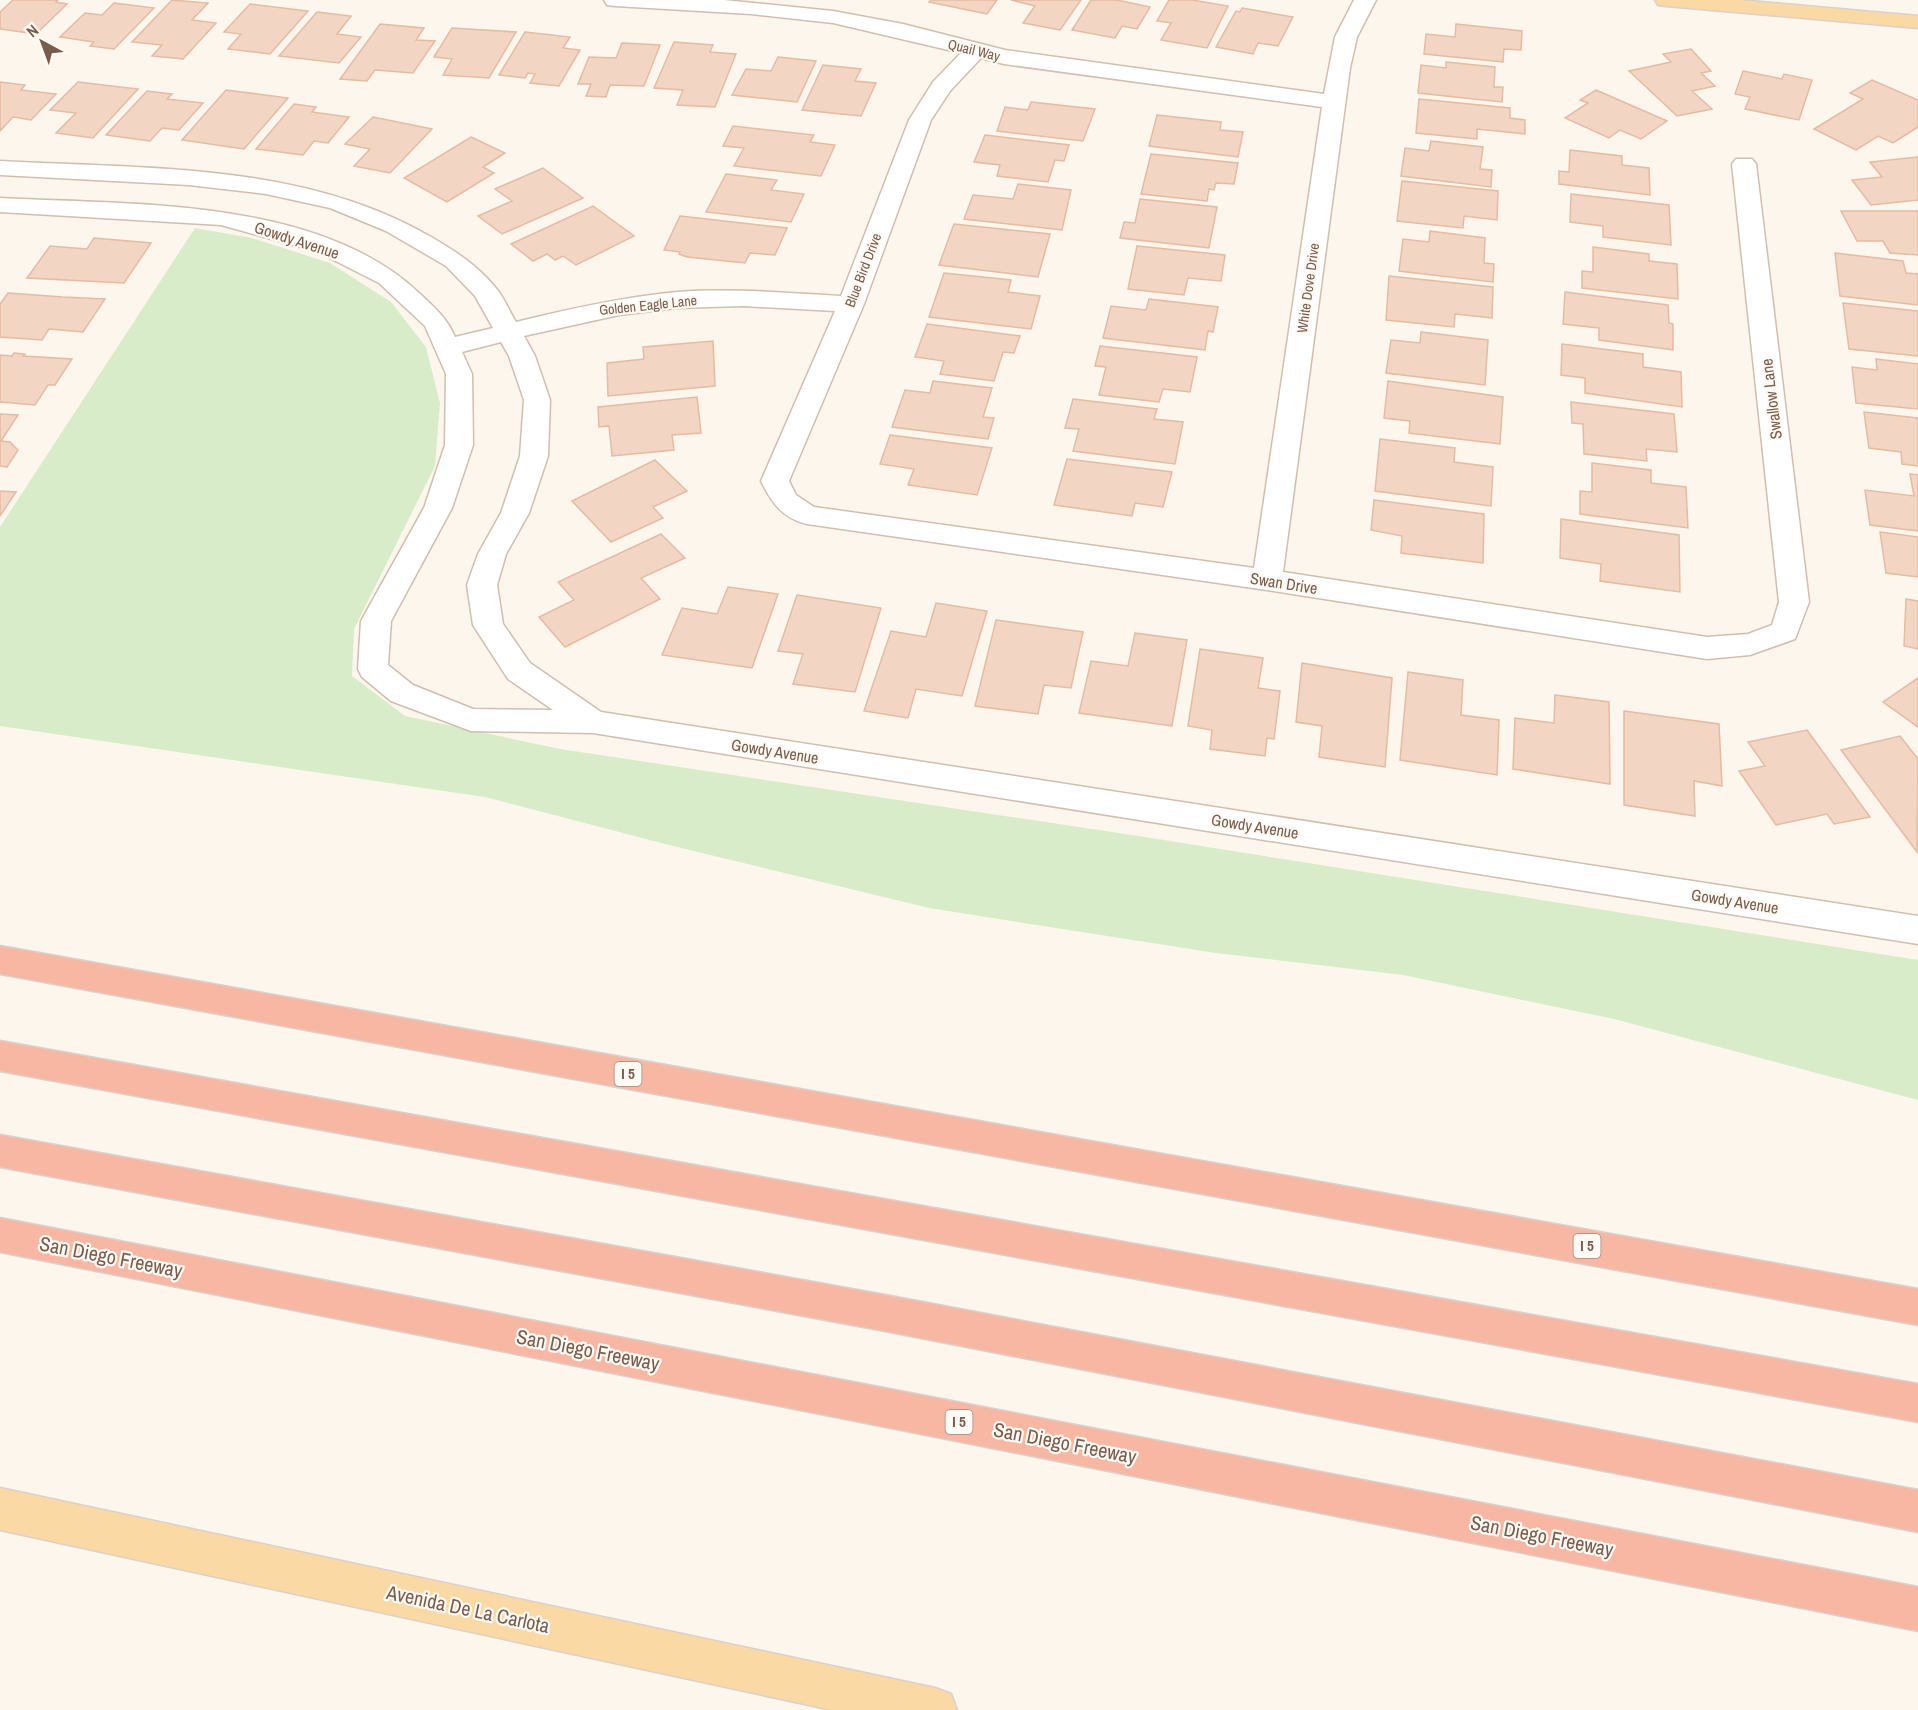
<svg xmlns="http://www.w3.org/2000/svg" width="1918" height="1710" viewBox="0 0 1918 1710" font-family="'Archivo Narrow',sans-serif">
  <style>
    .green { fill: #d8ecc9 }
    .building { fill: #f3d5c3; stroke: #e6bba3; stroke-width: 1.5 }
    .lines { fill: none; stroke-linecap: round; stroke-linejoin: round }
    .minor-casing { stroke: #d1beb0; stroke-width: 3 }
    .major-casing { stroke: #dad1cd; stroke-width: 3 }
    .highway-casing { stroke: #dad1cd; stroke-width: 3 }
    .minor { fill: #fff; fill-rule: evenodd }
    .major { fill: #fbd9a5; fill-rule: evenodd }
    .highway { fill: #f7b7a3; fill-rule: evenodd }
    .labels { text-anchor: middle; stroke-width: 4.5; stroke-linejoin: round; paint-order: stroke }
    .far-street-label { font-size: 14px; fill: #7a5c4d; stroke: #fffaf3 }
    .shield { fill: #fffaf3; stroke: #a28b7f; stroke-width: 1.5 }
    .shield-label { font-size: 15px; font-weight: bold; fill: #7a5c4d }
    .street-label { font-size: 16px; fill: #7a5c4d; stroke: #fffaf3 }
    .near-street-label { font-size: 20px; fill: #7a5c4d; stroke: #fffaf3 }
  </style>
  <rect width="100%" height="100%" fill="#fdf6ec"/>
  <path class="green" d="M195,228L252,238L330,263L391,302L426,347L440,403L435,466L354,629L352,676L405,716L560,749L1145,837L1918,960V1100L1614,1019L1403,975L1216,953L929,908L669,845L485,797L0,726V527Z"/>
  <path class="building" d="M13,0H58L56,2L67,4L36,34L0,29V12Z
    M172,0L208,3L192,20L216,23L183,59L152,56L162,45L132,42Z
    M931,0H997L987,14L929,2Z
    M1011,0H1081L1060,30L1023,23L1035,6Z
    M1091,0H1117L1150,7L1137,29L1122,26L1115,38L1072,30Z
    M1169,0H1192L1228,6L1207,48L1161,40L1171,23L1157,21Z
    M114,3L154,8L114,49L90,46L94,42L60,37L85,13L102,15Z
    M250,4L308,11L270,54L228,49L241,34L224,32Z
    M1242,8L1293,17L1278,46L1258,43L1253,54L1216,47L1236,11L1240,12Z
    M317,12L351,16L337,34L361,37L339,63L279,56Z
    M380,24L424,28L416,40L435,41L413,73L375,70L367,81L340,79Z
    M1456,24L1522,31L1521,50L1504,49L1503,62L1424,54L1426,34L1455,37Z
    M452,28L516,32L489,78L443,75L452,59L434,57Z
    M525,32L570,37L563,48L580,50L559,86L530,83L535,74L528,73L525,78L499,75Z
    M674,42L713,45L710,52L736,54L715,107L677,105L683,90L654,88Z
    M622,43L660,45L644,86L610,85L606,97L586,96L591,84H578L589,57L616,58Z
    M1691,49L1711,71L1701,73L1715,86L1692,91L1712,109L1677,116L1629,71L1671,62L1663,54Z
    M778,57L816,61L797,102L732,95L746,69L771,71Z
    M1446,62L1495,67L1494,87H1503L1502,102L1418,93L1421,65L1446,68Z
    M823,65L861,69L855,81L876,83L861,116L802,110Z
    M1743,71L1782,79L1784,74L1812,80L1799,120L1745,109L1750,97L1735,94Z
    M1872,80L1918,100V127L1893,143L1878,136L1856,150L1814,129L1863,99L1850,93Z
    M0,82L25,85L21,90L56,94L31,120L13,117L0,131Z
    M78,82L138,89L93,138L56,133L76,113L50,110Z
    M226,90L288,98L244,149L182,140Z
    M1596,90L1667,121L1641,139L1620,130L1609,138L1565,118L1588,103L1580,100Z
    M147,91L172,94L167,99L203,103L179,130L162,128L150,141L106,135Z
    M1419,99L1510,108V118L1525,120V134L1477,129V139L1416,133Z
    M1031,102L1095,109L1083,141L997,131L1005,107L1028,110Z
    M294,104L316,107L312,112L349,117L328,143L314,141L303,155L256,149Z
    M1157,115L1221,122L1220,130L1243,132L1238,157L1149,146Z
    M373,117L432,129L390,173L354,166L370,149L345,144Z
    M733,126L814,135L810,142L835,145L821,176L734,166L744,148L723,146Z
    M985,135L1069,145L1064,161L1055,160L1048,182L997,176L1000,165L974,162Z
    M471,137L505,153L483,167L494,173L447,202L404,178Z
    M1431,141L1483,147L1480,169L1492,170L1491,187L1401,176L1405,148L1429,151Z
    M1570,150L1622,156V165L1649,168L1650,195L1559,184V171L1569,172Z
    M1151,154L1238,163L1234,184L1216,183L1214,190L1209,189L1207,201L1141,194Z
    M1918,157V200L1871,205L1852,180L1882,177L1870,162Z
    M543,168L583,198L502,234L478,216L512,201L495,189Z
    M726,174L777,180L771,190L804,194L791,222L706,212Z
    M1402,181L1498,191L1497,220L1464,216L1463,228L1397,221Z
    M1018,184L1071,190L1062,230L964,219L973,195L1013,199Z
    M1571,194L1669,205L1671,245L1603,237V226L1570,222Z
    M1140,199L1217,207L1209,248L1120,238L1124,222L1135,223Z
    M593,206L634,236L576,265L563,256L555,260L547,254L533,261L511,244Z
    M1841,211H1918V255L1890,253L1883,241H1857Z
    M680,216L787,228L775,255L750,253L745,263L687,257L679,254L680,252L664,250Z
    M954,224L1050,234L1038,277L939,265Z
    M1430,231L1485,238L1484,263L1494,264L1493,282L1399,271L1403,239L1429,242Z
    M94,238L151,243L124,283L27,278L50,246L87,249Z
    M1137,246L1225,255L1221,281L1188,278L1184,295L1128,289Z
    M1593,247L1649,254V261L1677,264L1678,299L1582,288V271L1593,272Z
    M1835,253L1903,261L1906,273L1918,274V305L1840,296Z
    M944,273L1011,280L1008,292L1040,296L1031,329L929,317Z
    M1389,276L1493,287L1492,318L1455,314L1454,327L1386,320Z
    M1565,292L1668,305L1669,323L1673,324V350L1599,340V328L1563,324Z
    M8,293L63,297L105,299L83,332L49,329L42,340L0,337V304Z
    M1149,299L1218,307L1213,332L1208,331L1205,350L1103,338L1111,306L1146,310Z
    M1843,303L1918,311V356L1849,349Z
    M927,324L1020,336L1014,353L1003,352L994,381L940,374L944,361L915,357Z
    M1421,332L1488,340L1485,385L1386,373L1391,340L1420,343Z
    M713,341L715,386L608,396L607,363L644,359L643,347Z
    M1562,344L1643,354V367L1681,372L1682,407L1585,393V378L1561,375Z
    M1100,346L1197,357L1190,392L1163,389L1159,402L1099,395L1106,367L1095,366Z
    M14,353L25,354L23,356L72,359L55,385H48L35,405L0,402V355L12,356Z
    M1876,359L1918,364V409L1856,403L1852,367L1877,370Z
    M933,381L992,388L983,417L994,418L988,439L892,427L905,390L930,393Z
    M1388,381L1503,397L1500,444L1409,433L1410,421L1384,418Z
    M697,397L701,433L672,435L674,450L612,456L609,426L599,427L598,407Z
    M1073,399L1157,409L1154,419L1183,422L1175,464L1073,451L1079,429L1065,428Z
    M1571,402L1674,414L1677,452L1646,449L1647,461L1584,454L1583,424L1572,423Z
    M1864,412L1918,418V466L1902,464L1901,452L1869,448Z
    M0,414L18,415L1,441L10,442L18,450L7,467L0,466Z
    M890,435L992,448L977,495L908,485L914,469L880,464Z
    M1380,439L1455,448L1454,462L1493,467L1491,506L1375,491Z
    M1067,459L1172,472L1163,507L1135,503L1132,516L1054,505Z
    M655,460L687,491L653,507L663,518L611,542L572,501Z
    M1592,463L1651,470V483L1686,487L1688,528L1580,514V491L1592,492Z
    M1910,474L1918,475V531L1870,525L1865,490L1914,496Z
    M0,491L16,492L0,516Z
    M1374,500L1484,514L1483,563L1401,553L1402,536L1371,530Z
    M1561,519L1679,535L1680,592L1600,581L1601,564L1560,558Z
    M1880,532L1918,537V577L1886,573Z
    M661,534L685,558L641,578L660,599L565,647L539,617L574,600L558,582Z
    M728,587L778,594L752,668L662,655L682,608L717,614Z
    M797,595L881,608L855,692L793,684L803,654L778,651Z
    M1906,599L1918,601V649L1904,646Z
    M936,603L987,611L962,696L916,689L908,718L864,711L891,631L926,637Z
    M996,620L1083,632L1071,688L1044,685L1038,714L975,706Z
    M1135,633L1187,640L1172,726L1079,713L1091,661L1128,666Z
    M1200,649L1263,658L1258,688L1280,691L1274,739L1267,738L1265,756L1210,749L1212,730L1188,726Z
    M1302,663L1392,678L1385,767L1319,757L1322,726L1296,722Z
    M1408,672L1463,680L1461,715L1499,720L1497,775L1400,760Z
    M1918,678V727L1883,702Z
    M1555,695L1609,702L1610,784L1513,769L1515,718L1554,723Z
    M1624,711L1719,724L1722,786L1694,781L1695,816L1624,805Z
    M1807,730L1870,817L1834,824L1827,814L1776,825L1739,771L1765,766L1748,742Z
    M1900,736L1918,759L1917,852L1841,750Z"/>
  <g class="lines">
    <defs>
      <path id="minor" d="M604,0H724L833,11L903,24L1005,50L1324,94L1335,37L1354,0H1376L1357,37L1350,68L1283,572L1707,637L1748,634L1772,625L1779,602L1732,164L1736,159H1752L1756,164L1809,602L1795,639L1750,655L1707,659L1267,590L807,524C782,518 772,503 761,481L835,311L743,306L677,308L619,315L524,336L535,356L550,400L548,456L529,513L506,554L497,585L503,624L530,663L601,712L1918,916V944L593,733L471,731L391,701L362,677L358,669L361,621L424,508L445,445L446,374L425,326L379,283L318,252L221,225L0,212V198C131,205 316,197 418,292C434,307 447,318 455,337L493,328L475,296L446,266L386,231L330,208L266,194L189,185L0,175V161C145,169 302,162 431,237C455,251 477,265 495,287C504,297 509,311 516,322C569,309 623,297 677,292C732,288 787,293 841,296L909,120L933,82L961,53L833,23L751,14L615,6L607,5ZM981,58L1004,64L1322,107L1254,568L814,507L796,495L789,481L864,304L931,120L950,91ZM501,342L509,356L524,400L520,456L501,513L478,554L467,585L473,625L508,679L553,710L473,709L413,685L388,665L391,621L452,508L473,445L472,374L462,352Z"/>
      <path id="major" d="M1655,0H1739L1918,16V28L1666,6L1658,5Z
        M0,1488L935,1688L951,1694L957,1710H832L0,1530Z"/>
      <path id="highway" d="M0,946L1918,1289V1325L0,974Z
        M0,1041L1918,1384V1422L0,1071Z
        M0,1135L885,1295L1918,1490V1532L885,1331L0,1167Z
        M0,1218L1918,1587V1631L0,1252Z"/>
    </defs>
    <use href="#minor" class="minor-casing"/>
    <use href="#major" class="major-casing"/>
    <use href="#highway" class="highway-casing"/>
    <use href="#minor" class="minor"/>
    <use href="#major" class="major"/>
    <use href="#highway" class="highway"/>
  </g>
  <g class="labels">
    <g class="far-street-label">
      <text transform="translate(974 50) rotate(14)" y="5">Quail Way</text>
      <text transform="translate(863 270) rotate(-69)" y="5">Blue Bird Drive</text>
      <text transform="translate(1308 288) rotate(-82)" y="5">White Dove Drive</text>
      <text transform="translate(648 305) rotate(-6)" y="5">Golden Eagle Lane</text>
    </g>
    <g class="shield">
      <rect x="614.5" y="1062" width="27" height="24" rx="4.5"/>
      <rect x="1573.5" y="1234" width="27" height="24" rx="4.5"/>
      <rect x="945.5" y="1410" width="27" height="24" rx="4.5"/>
    </g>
    <g class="shield-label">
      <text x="628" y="1079">I 5</text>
      <text x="1587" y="1251">I 5</text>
      <text x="959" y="1427">I 5</text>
    </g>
    <g class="street-label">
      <text transform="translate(297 240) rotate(18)" y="6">Gowdy Avenue</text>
      <text transform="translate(1771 399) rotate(-97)" y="6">Swallow Lane</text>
      <text transform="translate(1284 583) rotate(9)" y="6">Swan Drive</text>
      <text transform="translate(775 751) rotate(9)" y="6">Gowdy Avenue</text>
      <text transform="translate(1255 826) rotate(9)" y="6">Gowdy Avenue</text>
      <text transform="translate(1735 901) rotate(9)" y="6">Gowdy Avenue</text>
    </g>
    <g class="near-street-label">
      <text transform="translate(111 1257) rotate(11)" y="7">San Diego Freeway</text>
      <text transform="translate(588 1350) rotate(11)" y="7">San Diego Freeway</text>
      <text transform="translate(1065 1443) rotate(11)" y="7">San Diego Freeway</text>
      <text transform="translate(1542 1536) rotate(11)" y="7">San Diego Freeway</text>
      <text transform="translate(468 1609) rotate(12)" y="7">Avenida De La Carlota</text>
    </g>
  </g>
  <g transform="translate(42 42) rotate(319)" stroke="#fffaf3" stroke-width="4.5" paint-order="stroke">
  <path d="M0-4.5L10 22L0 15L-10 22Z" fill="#7a5c4d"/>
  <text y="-9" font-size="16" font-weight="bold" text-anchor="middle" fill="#7a5c4d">N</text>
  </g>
</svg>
